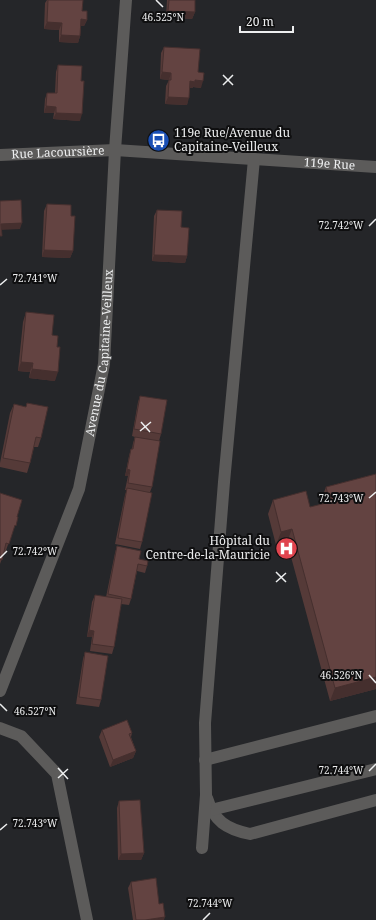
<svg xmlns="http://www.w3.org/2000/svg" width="376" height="920" viewBox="0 0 376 920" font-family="'Noto Serif',serif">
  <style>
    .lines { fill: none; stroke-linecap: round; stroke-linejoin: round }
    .minor { stroke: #5c5b5a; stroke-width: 12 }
    .wall { fill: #553a38 }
    .shaded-wall { fill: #452f2e }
    .building { fill: #634341; stroke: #452f2e }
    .ticks { fill: none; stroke: #edeeef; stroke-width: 1.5 }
    .labels { text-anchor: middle; stroke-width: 4; stroke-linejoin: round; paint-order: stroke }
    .poi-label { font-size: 12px; fill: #edeeef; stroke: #0f0f10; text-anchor: start }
    .street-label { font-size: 12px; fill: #edeeef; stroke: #0f0f10 }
    .ticks-label { font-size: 10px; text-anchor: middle; fill: #edeeef; stroke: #0f0f10; stroke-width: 4; stroke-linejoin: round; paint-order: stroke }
  </style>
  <rect width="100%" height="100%" fill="#252629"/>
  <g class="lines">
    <g class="minor">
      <path id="s1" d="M0,155L115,150L376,167"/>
      <path id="s2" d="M0,691L79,489L104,364L115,150L126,0"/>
      <path d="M0,728L21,736L57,774L87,920"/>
      <path d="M205,760L376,716"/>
      <path d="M207,798C214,821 226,829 250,834L376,800"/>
      <path d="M211,810L376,769"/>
      <path d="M202,848L206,795L205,723L224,482L254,159"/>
    </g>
  </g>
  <path class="wall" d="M47,0H83L82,11L87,20L84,26H81L80,36L78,43L59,42V30L44,29L45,3Z
    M167,0H195V12L192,19L166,17Z
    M164,47L198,72L201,88L193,87V88H190L187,105L165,104L166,86L169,80L160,79L161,53Z
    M58,65L80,121L53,119L54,113H44L45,99L47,93H55L56,72Z
    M47,204L71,216L73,251L70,258L42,257L44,211Z
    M157,210L181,227L187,256L185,263L152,261L154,216Z
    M26,312L52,335L57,347L55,381L29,378L30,372L18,371L23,322Z
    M140,396L161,434L159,441L152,487L150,492L142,542L140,549L115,544L125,495L127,490H125L128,476H125L129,456L131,449H132L133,443L135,437L132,436L138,402Z
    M27,403L41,438L38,447H34L30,463L27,473L0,467V463L10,413L14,404L26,407Z
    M376,474V689L330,701L287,542L276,545L268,514L273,500L310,507L322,504L321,500L326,487Z
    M0,493L17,517H18L5,553H4L0,564Z
    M117,546L139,559L147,566L145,573L137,571L131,599L129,605L121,604L114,647L112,654L90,651L92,637H87L92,602L95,595L106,597L115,553Z
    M85,652L101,700L99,707L76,704L83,659Z
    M102,730L132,733L131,737L136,751L133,758L110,767L99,737Z
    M119,801L144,853L141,860H118L117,808Z
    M131,882L159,904L164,920H133L128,888Z"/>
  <path class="shaded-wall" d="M168,11L195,12L192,19L166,17Z
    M81,19L87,20L84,26H79Z
    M47,22L62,23L59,30L44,29Z
    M61,35L80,36L78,43L59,42Z
    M162,72L171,73L169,80L160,79Z
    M195,80L203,81L201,88L193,87V88H188L190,81Z
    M168,97L189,98L187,105L165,104Z
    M46,106L56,107L54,113H44Z
    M56,113L82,114L80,121L53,119Z
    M22,223L20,229L0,230L1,224Z
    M44,250L73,251L70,258L42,257Z
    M154,255L187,256L185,263L152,261Z
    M21,362L33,363L30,372L18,371Z
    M32,369L58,372L55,381L29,378Z
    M127,469L130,470L128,476H125Z
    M292,529L287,542L276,545L281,532Z
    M89,630L94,631L92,637H87Z
    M376,677V689L330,701L335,688Z
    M136,751L133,758L110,767L113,760Z
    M144,853L141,860H118L121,854Z
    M165,917L164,920H145Z"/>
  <path class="building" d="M48,0H83L82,11H87V20L81,19L80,36L61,35L62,23L47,22Z
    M169,0H195V12L168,11Z
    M164,47L200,49L198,72L204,73L203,81L195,80V82L190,81L189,98L168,97L169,80H171V73L162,72Z
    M58,65L82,66L81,81H84L82,114L56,113V107L46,106L47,93H57Z
    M21,200L22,223L1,224L2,236H0V201Z
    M47,204L71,205V216H75L73,251L44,250Z
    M157,210L182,211L181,227L189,228L187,256L154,255Z
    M26,312L54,315L52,335L58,336L57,347H60L58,372L32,369L33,363L21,362Z
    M140,396L167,400L161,434L134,429Z
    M27,403L48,407L41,438L36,437L30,463L3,458L14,404L26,407Z
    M135,437L160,441L152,487L128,483L130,470L127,469L131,449H133Z
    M376,474V677L335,688L292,529L281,532L273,500L306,491L310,507L330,502L326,487Z
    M127,488L152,493L142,542L118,538Z
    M0,493L22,500L17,517H18L16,526L15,525L9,544L6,543L2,560L0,559Z
    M117,546L141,551L139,559L148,561L147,566L138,564L131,599L108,594Z
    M95,595L122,599L114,647L92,644L94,631L89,630Z
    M85,652L108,656L101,700L79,697Z
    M127,720L132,733L129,734L136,751L113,760L102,730Z
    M140,800L144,853L121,854L119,801Z
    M156,878L159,904L163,903L165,917L145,920H136L131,882Z"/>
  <path class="ticks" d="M156,0L163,7M223,75L233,85M223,85L233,75M369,226L376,219M0,285L7,279M141,422L150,432M140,431L151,422M369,498L376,492M0,558L7,551M276,572L286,582M276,582L286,573M369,675L376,683M0,704L7,711M58,768L68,779M369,771L376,764M58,778L68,769M0,830L7,824M203,920L210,913"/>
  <defs>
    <symbol id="bus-disc" viewBox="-11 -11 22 22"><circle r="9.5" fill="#1a4fb4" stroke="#0f0f10"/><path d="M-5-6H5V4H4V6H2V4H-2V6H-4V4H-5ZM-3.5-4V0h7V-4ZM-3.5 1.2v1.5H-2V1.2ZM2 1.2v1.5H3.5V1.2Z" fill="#fff"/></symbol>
    <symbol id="hospital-disc" viewBox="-11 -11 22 22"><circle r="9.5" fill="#e0444e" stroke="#0f0f10"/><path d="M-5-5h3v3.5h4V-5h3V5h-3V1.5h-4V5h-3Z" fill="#fff"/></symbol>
  </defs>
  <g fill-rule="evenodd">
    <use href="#bus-disc" x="146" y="128" width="25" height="25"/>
    <use href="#hospital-disc" x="274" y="536" width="25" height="25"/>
  </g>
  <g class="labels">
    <g class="poi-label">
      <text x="174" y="137">119e Rue/Avenue du<tspan x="174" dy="14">Capitaine-Veilleux</tspan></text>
      <text x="270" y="545" text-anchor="end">Hôpital du<tspan x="270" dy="14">Centre-de-la-Mauricie</tspan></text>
    </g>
    <g class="street-label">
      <text dy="4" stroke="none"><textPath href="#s1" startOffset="58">Rue Lacoursière</textPath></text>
      <text dy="4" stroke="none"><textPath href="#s1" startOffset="330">119e Rue</textPath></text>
      <text dy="4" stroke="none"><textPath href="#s2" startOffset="355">Avenue du Capitaine-Veilleux</textPath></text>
    </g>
  </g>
  <g class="ticks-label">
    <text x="163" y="21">46.525°N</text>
    <text x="341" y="229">72.742°W</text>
    <text x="35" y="282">72.741°W</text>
    <text x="341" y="502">72.743°W</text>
    <text x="35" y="555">72.742°W</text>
    <text x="341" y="679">46.526°N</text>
    <text x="35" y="715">46.527°N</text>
    <text x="341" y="774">72.744°W</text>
    <text x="35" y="827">72.743°W</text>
    <text x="210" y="907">72.744°W</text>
  </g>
  <path d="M240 26v6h53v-6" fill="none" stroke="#edeeef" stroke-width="2"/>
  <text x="246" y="26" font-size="12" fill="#edeeef" stroke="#0f0f10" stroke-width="3" paint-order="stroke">20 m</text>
</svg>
